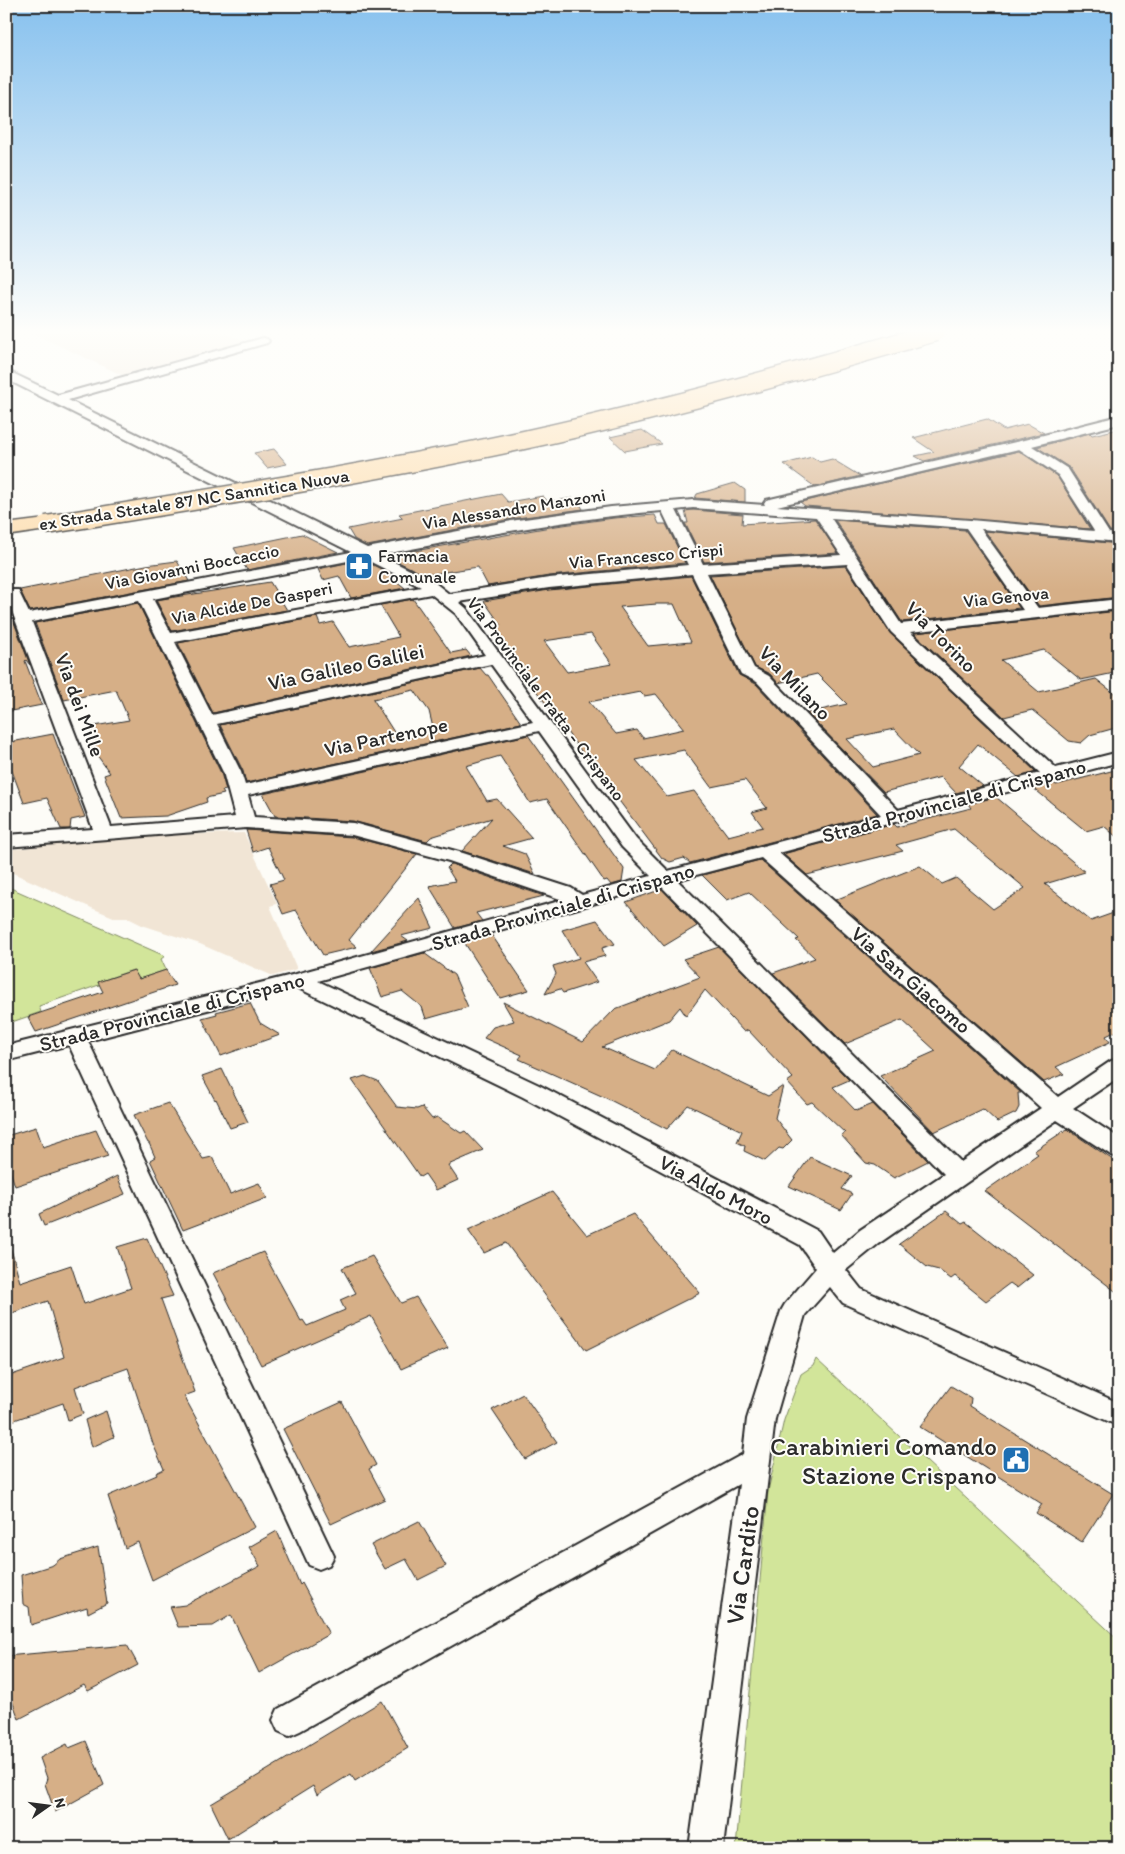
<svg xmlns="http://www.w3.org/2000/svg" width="1125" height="1854" viewBox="0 0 1125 1854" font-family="Itim,sans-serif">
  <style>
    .built { fill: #f1e5d5 }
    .green { fill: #d2e59a; stroke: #7e8862 }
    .building { fill: #d6af87; stroke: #2b2b2b; fill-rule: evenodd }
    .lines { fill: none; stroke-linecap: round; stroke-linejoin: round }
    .minor-casing { stroke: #2b2b2b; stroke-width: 4 }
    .highway-casing { stroke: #2b2b2b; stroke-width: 3 }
    .minor { fill: #fdfcf7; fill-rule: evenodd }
    .highway { fill: #fddcac; fill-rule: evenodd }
    .highway-bridge-casing { stroke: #2b2b2b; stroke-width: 21; stroke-linecap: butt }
    .highway-bridge { stroke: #fddcac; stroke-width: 18 }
    .labels { text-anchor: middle; stroke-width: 4; stroke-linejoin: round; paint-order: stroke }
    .far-street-label { font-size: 18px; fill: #2b2b2b; stroke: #fdfcf7 }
    .far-poi-label { font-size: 18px; fill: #2b2b2b; stroke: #fdfcf7; text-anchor: start }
    .street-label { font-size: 21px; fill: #2b2b2b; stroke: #fdfcf7 }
    .near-poi-label { font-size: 25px; fill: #2b2b2b; stroke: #fdfcf7; text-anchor: end }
    .near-street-label { font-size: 25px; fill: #2b2b2b; stroke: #fdfcf7 }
  </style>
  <rect width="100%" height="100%" fill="#fdfcf7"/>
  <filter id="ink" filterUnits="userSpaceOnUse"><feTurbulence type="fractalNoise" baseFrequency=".02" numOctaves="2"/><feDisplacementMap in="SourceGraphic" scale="10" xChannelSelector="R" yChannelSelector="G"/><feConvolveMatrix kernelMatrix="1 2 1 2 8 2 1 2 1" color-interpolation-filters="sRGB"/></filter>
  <g filter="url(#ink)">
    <path class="built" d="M30,332H219L251,342L126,377Z
      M244,833L277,904L270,906L297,969L273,976L200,944L142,925L128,918H116L94,909L6,870V850L98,839L155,835Z"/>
    <path class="green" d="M6,886L165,956L161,959L166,970L139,979L133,970L98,982L99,985L39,1006L41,1012L6,1024Z
      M816,1359L1119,1640V1848H736L768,1491L784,1420L801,1374L813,1366Z"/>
    <path class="building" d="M987,419L1004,430L1028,424L1044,433L924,461L915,456L934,452L913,438Z
      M1119,429V532L1110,531L1070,468L1037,447L1090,433L1092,435Z
      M642,430L662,444L625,451L610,437Z
      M274,449L287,464L267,468L254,453Z
      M1019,451L1057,476L1090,529L805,506L800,502Z
      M812,457L820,462L832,459L860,476L815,487L784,464Z
      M735,483L745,490V502L695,498L697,494Z
      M501,494L508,502L543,496L548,502L573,498L575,502L578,501L583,509L517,518L367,546L354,539L348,529L403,518L399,514Z
      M693,510L743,514L742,524L815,519L838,553L704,562L685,523H688L685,511Z
      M655,515L659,524H666L685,563L549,576L488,586L478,567L425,575L386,556L556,526L614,518Z
      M835,520L965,530L1020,608L902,622Z
      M985,531L1119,544V597L1039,606Z
      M302,534L338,552L247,570L234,548Z
      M177,561L189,581L30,611L20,590L146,565Z
      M356,561L371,569L367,562L401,579L395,580L405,588L351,598L339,576L323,580L318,569Z
      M846,566L890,633L1036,772L1018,777L978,744L959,766L983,786L956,793L941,777L884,792L807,713L847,704L817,674L778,683L770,674L755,667L710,575ZM894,729L919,755L873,767L847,739Z
      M691,576L739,675L756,684L877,814L690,863L684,858L670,862L662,858L614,794H617L587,759L520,669L523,668L493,627L501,625L484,601L549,590ZM657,604H674L691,642L648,646L620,607ZM591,634L612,664L567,672L544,641ZM640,692L644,696L656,694L684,729L643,738L637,730L616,734L589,702ZM684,750L711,787L745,780L767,808L752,812L763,827L728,836L694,791L667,797L636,760Z
      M270,582L287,610L172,631L156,600Z
      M413,599L451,653L466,650L471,656L213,713L178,643L317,617L320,625L333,622L349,647L399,637L380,605Z
      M6,601L30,665L26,660L25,661L42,705L6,712Z
      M138,603L221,773L226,790L222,791L224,794L206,798L207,802L166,816L121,818L104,775L110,773L91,747L96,744L89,727L129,720L116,690L64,700L35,623Z
      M1119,611V672L1081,680L1044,650L1001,660L1039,692L1096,679L1119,697V727L1090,735L1081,743L1069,741L1032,710L1004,717L914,633Z
      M480,668L486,675H488L521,723L246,783L243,771L220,725ZM414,690L429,711L434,732L399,740L373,699Z
      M53,734L85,817L71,820L70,829H61L47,798L24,803L6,755V743Z
      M528,735L624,869L622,882L611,885L607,880L604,881L547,799L530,803L500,756L466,766L487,801L497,799L532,838L503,846L525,854L535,874L462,851L492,818L431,837L427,841L353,821L275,816L263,794Z
      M1119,769V839L1104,826L1086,831L1032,787L1052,782L1056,785Z
      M996,797L1085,872L1045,884L1091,921L1119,911V1030L1106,1036L1110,1042L1056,1067L1064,1074L1044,1082L835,900L920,866L942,884L956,878L993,909L1025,888L954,829L896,845L903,851L807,875L783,854L894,824L897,827L971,808L968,804Z
      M246,830L352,837L417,854L349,940L357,947L323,955L296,910L283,914L270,884L284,880L268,847L253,852Z
      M760,860L1021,1093H1018L1019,1107L1016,1113L997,1122L983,1109L934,1132L880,1076L936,1051L902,1020L845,1044L773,973L815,958L796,940L799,939L749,892L727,900L702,875Z
      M451,864L544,896L476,913L482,921L455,928L429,886L455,881L447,868Z
      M662,889L697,926L664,946L626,902Z
      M419,898L433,928L401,936L408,941L371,951Z
      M597,920L615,944L602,948L605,956L583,962L597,982L563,993L560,989L545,994L556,974L553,966L579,958L562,930Z
      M491,934L529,990L500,998L464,942Z
      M719,947L849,1080L833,1087L856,1111L873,1104L928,1161L894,1178L875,1165L866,1163L841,1135L845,1133L812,1102L807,1104L787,1082L793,1078L748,1030L744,1032L705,990L686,1016L680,1007L669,1020L602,1047L655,1070L672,1050L768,1096L783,1086L775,1118L792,1140L783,1149L779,1148L765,1161L744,1151L745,1146L737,1142L742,1131L688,1105L667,1129L606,1098L519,1059L522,1055L484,1038L493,1027L514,1021L503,1002L583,1042L615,1009L700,977L683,959Z
      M424,953L454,975L468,1007L426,1019L422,1007L402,991L382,997L370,968Z
      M134,970L139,979L166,970L175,985L36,1032L28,1017L103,992L98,982Z
      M250,1003L260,1023L280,1035L221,1056L202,1018L217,1014L216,1012Z
      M222,1069L248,1122L230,1128L216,1099L215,1100L202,1076Z
      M365,1076L378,1081L397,1107L417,1109L422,1107L432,1119L437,1117L461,1133L465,1131L483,1150L448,1165L458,1180L436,1190L425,1174L420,1177L352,1080Z
      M168,1103L203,1159L212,1157L230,1194L259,1183L267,1198L183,1230L150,1160L155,1157L149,1143H148L134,1115Z
      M36,1127L43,1147L96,1130L108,1156L15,1186L6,1158V1136Z
      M1067,1129L1119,1164V1294L985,1191L1038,1154L1034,1151Z
      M810,1157L852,1176L842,1189L852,1194L841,1210L789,1186Z
      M117,1176L125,1194L44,1226L39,1214Z
      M552,1192L587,1235L633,1214L700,1293L586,1350L506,1243L484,1253L468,1230Z
      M946,1211L962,1224L966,1222L1033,1275L1017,1288L1010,1283L986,1301L955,1276L951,1279L939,1270L927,1267L899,1244Z
      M147,1238L173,1296L161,1299L195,1392L184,1396L255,1527L152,1580L138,1542L125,1548L108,1496L157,1475L156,1473L164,1469L153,1444L128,1368L75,1387L83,1414L68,1420L63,1403L6,1423V1377L64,1357L48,1301L6,1315V1250L11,1249L20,1282L71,1265L84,1304L131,1288L117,1247Z
      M263,1252L301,1321L303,1320L307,1326L345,1310L340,1300L356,1293L342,1268L372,1256L401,1303L416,1297L448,1348L401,1369L371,1316L261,1365L213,1273Z
      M951,1386L971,1398L970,1406L1113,1494L1082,1542L1036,1513L1042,1504L920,1427Z
      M523,1394L557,1442L525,1459L492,1410Z
      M342,1402L376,1465L369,1469L385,1499L331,1524L283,1429Z
      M106,1411L114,1437L92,1447L85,1420Z
      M419,1521L446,1566L418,1580L406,1559L385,1569L371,1545Z
      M277,1531L300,1585L302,1583L329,1634L259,1673L231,1615L213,1626L178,1627L170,1607L185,1605L260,1566L249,1547Z
      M98,1547L107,1603L88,1613L87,1607L31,1625L29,1607L23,1604L21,1575L53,1565L60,1559Z
      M127,1645L138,1665L88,1691L84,1685L19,1719L6,1685V1656Z
      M382,1701L408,1748L355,1781L351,1774L317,1795L313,1786L228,1839L211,1804Z
      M86,1741L104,1785L55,1812L45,1784L47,1778L40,1758L67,1744L69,1748Z"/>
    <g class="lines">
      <defs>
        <path id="minor" d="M263,338L267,339L269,341L267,343L68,400L367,548L517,520L611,507L693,500L765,505L764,503L766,500L1020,441L1119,416V424L1032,446L1068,469L1109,533L1119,534V542L981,529L1038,608L1119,599V609L910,632L1056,768L1119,752V762L779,853L1058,1097L1111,1061L1119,1058V1077L1073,1108L1119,1138V1157L1111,1155L1057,1120L878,1244L846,1270L861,1289L1119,1403V1426L843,1303L830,1287L805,1315L775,1419L723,1848H689L739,1484L300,1731L289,1736L278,1731L273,1720L278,1709L743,1454L747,1419L781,1311L785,1304L816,1268L800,1245L523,1097L296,987L88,1041L334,1556L329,1565L319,1569L309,1565L69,1045L6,1061V1046L296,974L563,900L449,861L352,835L246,828L6,847V835L93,829L6,595L8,590H18L29,613L351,552L6,379V370L58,395ZM1019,449L1058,475L1094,531L970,520L777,506ZM693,508L816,517L841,555L703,564L676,510ZM662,511L688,565L549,578L449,594L434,582L380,555C474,537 567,519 662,511ZM831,518L966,528L1023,610L901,624ZM363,558L421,587L171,633L153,599ZM847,564L891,632L1040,773L898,810L769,676L754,668L707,573ZM692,574L741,674L757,682L881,815L668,871L636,839L466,608L459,602L549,588ZM431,594L456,614L485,655L212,715L175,642ZM139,601L223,772L235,817L111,827L32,622ZM491,664L533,722L245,785L241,772L217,724ZM539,731L622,847L651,876L582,895L571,888L463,853L353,823L254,817L248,795ZM761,858L1041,1108L961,1162L677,880ZM660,885L944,1174L860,1230L833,1253L818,1231L539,1085L318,981Z"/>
        <path id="highway" d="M46,519L53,521L56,525L53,529L6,536V524Z"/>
      </defs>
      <use href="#minor" class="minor-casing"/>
      <use href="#highway" class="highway-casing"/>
      <use href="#minor" class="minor"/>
      <use href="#highway" class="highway"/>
      <defs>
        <path id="highway-bridge" d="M46,525C206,499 365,474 524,440C662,410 799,372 935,332"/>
      </defs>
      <use href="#highway-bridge" class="highway-bridge-casing"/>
      <use href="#highway-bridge" class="highway-bridge"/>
    </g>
  </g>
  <linearGradient id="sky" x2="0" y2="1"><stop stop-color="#87c1ee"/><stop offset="0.56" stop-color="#fefefb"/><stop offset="1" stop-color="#fefefb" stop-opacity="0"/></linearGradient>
  <rect width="1125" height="591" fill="url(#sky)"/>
  <defs>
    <symbol id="pharmacy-square" viewBox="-11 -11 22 22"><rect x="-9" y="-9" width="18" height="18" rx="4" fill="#1f6fb2" stroke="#fdfcf7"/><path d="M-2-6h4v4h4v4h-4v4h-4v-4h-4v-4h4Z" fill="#fff"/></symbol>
    <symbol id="civic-square" viewBox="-11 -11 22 22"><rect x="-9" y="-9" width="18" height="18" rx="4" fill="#1f6fb2" stroke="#fdfcf7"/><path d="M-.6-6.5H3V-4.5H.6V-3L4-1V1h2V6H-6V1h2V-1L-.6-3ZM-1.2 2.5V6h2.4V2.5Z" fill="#fff"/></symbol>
  </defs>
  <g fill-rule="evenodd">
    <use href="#pharmacy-square" x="343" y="550" width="32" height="32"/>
    <use href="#civic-square" x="1000" y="1444" width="32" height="32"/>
  </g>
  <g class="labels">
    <g class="far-street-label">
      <text transform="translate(194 500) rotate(-9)" y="6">ex Strada Statale 87 NC Sannitica Nuova</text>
      <text transform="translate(514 509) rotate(-9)" y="6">Via Alessandro Manzoni</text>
      <text transform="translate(646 556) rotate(-5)" y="6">Via Francesco Crispi</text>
      <text transform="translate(192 567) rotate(-11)" y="6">Via Giovanni Boccaccio</text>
      <text transform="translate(1006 597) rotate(-6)" y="6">Via Genova</text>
      <text transform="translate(252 603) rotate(-11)" y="6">Via Alcide De Gasperi</text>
      <text transform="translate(546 699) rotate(53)" y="6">Via Provinciale Fratta - Crispano</text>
    </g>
    <g class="far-poi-label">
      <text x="378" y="562">Farmacia<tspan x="378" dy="21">Comunale</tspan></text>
    </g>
    <g class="street-label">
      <text transform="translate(941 637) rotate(45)" y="7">Via Torino</text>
      <text transform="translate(346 667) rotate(-12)" y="7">Via Galileo Galilei</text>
      <text transform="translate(795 683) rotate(46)" y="7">Via Milano</text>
      <text transform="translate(80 705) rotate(70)" y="7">Via dei Mille</text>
      <text transform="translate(386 737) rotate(-12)" y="7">Via Partenope</text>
      <text transform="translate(954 801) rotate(-15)" y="7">Strada Provinciale di Crispano</text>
      <text transform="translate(563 907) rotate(-16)" y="7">Strada Provinciale di Crispano</text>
      <text transform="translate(911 980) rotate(41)" y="7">Via San Giacomo</text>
      <text transform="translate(172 1012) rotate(-14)" y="7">Strada Provinciale di Crispano</text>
      <text transform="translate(716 1190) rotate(28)" y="7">Via Aldo Moro</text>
    </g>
    <g class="near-poi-label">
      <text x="997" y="1455">Carabinieri Comando<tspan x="997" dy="29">Stazione Crispano</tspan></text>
    </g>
    <g class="near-street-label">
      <text transform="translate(742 1565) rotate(-82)" y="9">Via Cardito</text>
    </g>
  </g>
  <rect width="1125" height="1854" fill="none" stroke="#fdfcf7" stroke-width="25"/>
  <rect x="12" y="12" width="1100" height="1829" fill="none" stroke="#2b2b2b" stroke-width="2" filter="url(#ink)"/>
  <g transform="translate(48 1806) rotate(76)" stroke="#fdfcf7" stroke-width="4" paint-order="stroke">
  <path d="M0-4L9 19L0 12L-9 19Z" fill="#2b2b2b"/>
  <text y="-8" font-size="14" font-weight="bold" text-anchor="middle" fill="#2b2b2b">N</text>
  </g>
</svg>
